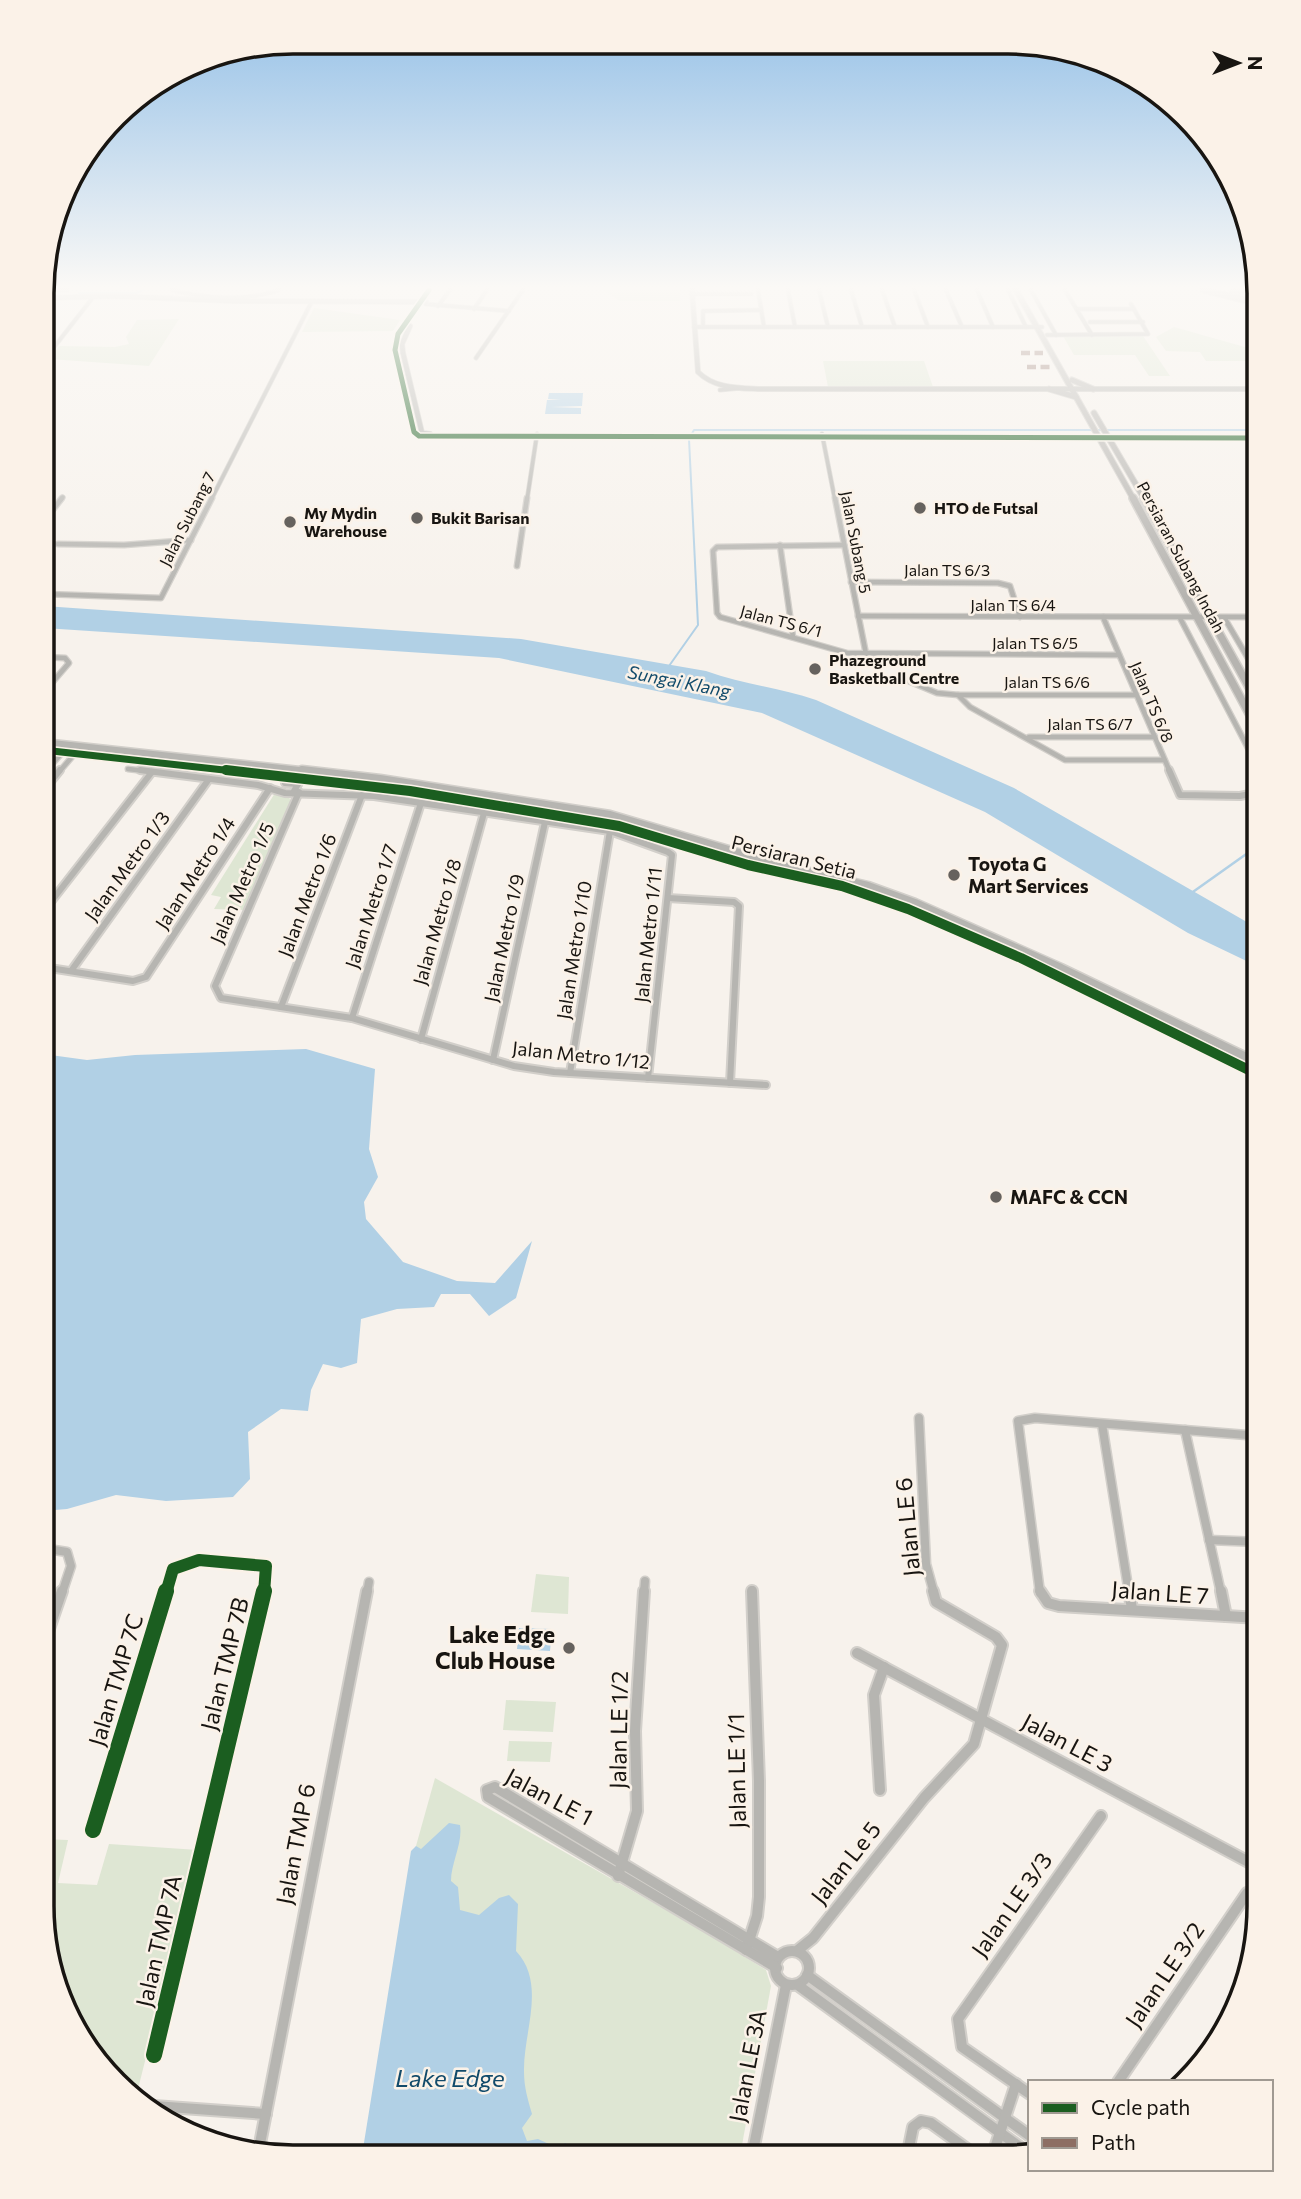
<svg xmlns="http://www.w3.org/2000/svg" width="1301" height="2199" font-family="Commissioner,sans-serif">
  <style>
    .green { fill: #dee6d3 }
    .water { fill: #b1d0e5 }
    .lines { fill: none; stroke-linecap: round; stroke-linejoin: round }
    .stream-far1 { stroke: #b1d0e5; stroke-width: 2 }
    .stream { stroke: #b1d0e5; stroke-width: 2.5 }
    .minor-far4-casing { stroke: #d2cfca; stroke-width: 5 }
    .minor-far3-casing { stroke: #d2cfca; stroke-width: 7 }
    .minor-far2-casing { stroke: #d2cfca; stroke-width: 10 }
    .minor-far1-casing { stroke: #d2cfca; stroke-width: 11 }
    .minor-casing { stroke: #d2cfca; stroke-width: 14 }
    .tertiary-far2-casing { stroke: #d2cfca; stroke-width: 6 }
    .tertiary-far1-casing { stroke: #d2cfca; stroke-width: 9 }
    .tertiary-casing { stroke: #d2cfca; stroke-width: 11 }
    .secondary-far1-casing { stroke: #d2cfca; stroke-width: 7 }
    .secondary-casing { stroke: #d2cfca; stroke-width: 10 }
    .primary-casing { stroke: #d2cfca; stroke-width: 7 }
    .minor-far4 { stroke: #b6b5b1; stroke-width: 3.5 }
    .minor-far3 { stroke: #b6b5b1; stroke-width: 4.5 }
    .minor-far2 { stroke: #b6b5b1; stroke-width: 6 }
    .minor-far1 { stroke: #b6b5b1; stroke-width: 8 }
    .minor { stroke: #b6b5b1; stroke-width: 10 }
    .tertiary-far2 { stroke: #b6b5b1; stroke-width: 4.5 }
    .tertiary-far1 { stroke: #b6b5b1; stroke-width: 6 }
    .tertiary { stroke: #b6b5b1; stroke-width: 8 }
    .secondary-far1 { stroke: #b6b4b0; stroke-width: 5 }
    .secondary { stroke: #b6b4b0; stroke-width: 7 }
    .primary { stroke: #bab6b3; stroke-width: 5 }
    .tram { stroke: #b6b4b0; stroke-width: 2 }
    .quiet { stroke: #8d6e63; stroke-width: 4.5; stroke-dasharray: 9 4.5; stroke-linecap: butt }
    .cycleway-far4-casing { stroke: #fbf2e8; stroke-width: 8 }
    .cycleway-far3-casing { stroke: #fbf2e8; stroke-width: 10 }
    .cycleway-far2-casing { stroke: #fbf2e8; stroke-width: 13 }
    .cycleway-far1-casing { stroke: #fbf2e8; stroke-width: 17 }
    .cycleway-casing { stroke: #fbf2e8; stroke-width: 20 }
    .cycleway-far4 { stroke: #1b5e20; stroke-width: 5 }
    .cycleway-far3 { stroke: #1b5e20; stroke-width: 7 }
    .cycleway-far2 { stroke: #1b5e20; stroke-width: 10 }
    .cycleway-far1 { stroke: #1b5e20; stroke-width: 12 }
    .cycleway { stroke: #1b5e20; stroke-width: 16 }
    .poi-dot { fill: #66625e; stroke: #fbf2e8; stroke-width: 2.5 }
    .labels { text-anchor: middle; stroke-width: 5; stroke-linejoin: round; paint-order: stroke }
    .far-poi-label { font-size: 16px; font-weight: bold; fill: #181511; stroke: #fbf2e8; text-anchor: start }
    .far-street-label { font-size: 16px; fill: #181511; stroke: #fbf2e8 }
    .far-water-label { font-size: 18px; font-style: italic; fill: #124b6b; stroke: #fbf2e8 }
    .street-label { font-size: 19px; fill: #181511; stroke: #fbf2e8 }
    .poi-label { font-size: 19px; font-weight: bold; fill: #181511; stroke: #fbf2e8; text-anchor: start }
    .near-street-label { font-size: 23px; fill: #181511; stroke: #fbf2e8 }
    .near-poi-label { font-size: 23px; font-weight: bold; fill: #181511; stroke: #fbf2e8; text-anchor: end }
    .near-water-label { font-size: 24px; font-style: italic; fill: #124b6b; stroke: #fbf2e8 }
    .rim { fill: none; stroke: #181511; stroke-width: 3.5 }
  </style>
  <rect width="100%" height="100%" fill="#f7f2ec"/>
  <!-- green -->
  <g class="green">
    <polygon points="603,290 680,290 680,301 620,301"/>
    <polygon points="314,308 400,320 393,331 302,332"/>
    <polygon points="179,319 149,366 49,359 59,346 115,347 129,344 126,337 137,320"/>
    <polygon points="1174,327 1259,351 1259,361 1206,361 1200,352 1166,351 1156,337"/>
    <polygon points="1063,336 1143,336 1170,376 1149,376 1135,355 1074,355"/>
    <polygon points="823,361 924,361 933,387 828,387"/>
    <polygon points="275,793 287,794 291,801 244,910 214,909 221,897 211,895"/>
    <polygon points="536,1574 569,1577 568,1614 531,1612"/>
    <polygon points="506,1700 556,1702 553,1732 503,1730"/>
    <polygon points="509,1741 552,1742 550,1762 507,1761"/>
    <polygon points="435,1778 708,1934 766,1970 771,1986 740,2156 369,2155 416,1846"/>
    <polygon points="42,1839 68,1840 58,1883 97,1885 109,1844 198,1850 137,2093 130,2093 61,2002 42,1906"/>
  </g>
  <!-- water -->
  <g class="water">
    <polygon points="549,393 583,393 582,406 551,407 581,408 581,414 545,414 547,400 561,400 548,399"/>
    <path d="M 44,606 L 521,639 L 706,671 C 742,684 780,688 816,700 L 1014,788 L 1259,929 L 1259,967 L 1188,933 L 985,812 L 762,713 L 499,658 L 44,628 Z"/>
    <polygon points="306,1049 375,1069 369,1149 378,1177 364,1202 366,1219 403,1262 457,1281 495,1283 532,1241 516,1298 489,1316 470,1294 441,1294 434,1307 397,1309 361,1319 357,1363 341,1368 323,1364 311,1390 308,1411 281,1409 248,1432 250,1479 233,1497 166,1501 116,1495 67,1509 43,1511 43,1054 87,1060 135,1055"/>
    <polygon points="519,1628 552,1629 550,1651 517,1649"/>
    <path d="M 449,1823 L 460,1825 C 463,1843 451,1863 451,1881 L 458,1887 L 460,1910 L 479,1915 L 499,1898 L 509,1895 L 518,1904 L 516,1951 C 547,1984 523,2032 524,2072 C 524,2087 528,2100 532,2114 L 522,2128 L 527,2141 L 538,2139 L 560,2149 L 565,2143 L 587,2156 L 362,2155 L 411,1851 L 416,1846 L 421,1849 Z"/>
  </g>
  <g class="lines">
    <!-- stream-far1 -->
    <g class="stream-far1">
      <polyline points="79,293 136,293 143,290"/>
      <polyline points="669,666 698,625 689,439 694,430 1259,430"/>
    </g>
    <!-- stream -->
    <polyline class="stream" points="1190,894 1259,845"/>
    <defs>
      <g id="minor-far4">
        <path d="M 172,290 C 207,299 244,302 279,290"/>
        <polyline points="758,290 764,327"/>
        <polyline points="788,290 795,327"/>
        <polyline points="819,290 828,327"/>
        <polyline points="851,290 862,327"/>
        <polyline points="882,290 895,327"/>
        <polyline points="914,290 928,327"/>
        <polyline points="946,290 962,327"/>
        <polyline points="977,290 993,327"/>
        <polyline points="1008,290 1026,327"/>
        <polyline points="1031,290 1056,335"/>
        <polyline points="1065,290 1092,335"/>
        <polyline points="44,291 67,290"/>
        <polyline points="692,294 751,294"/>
        <polyline points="426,304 509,311"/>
        <polyline points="438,306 450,290"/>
        <polyline points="474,309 487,290"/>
        <polyline points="1077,309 1134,309"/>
        <polyline points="1090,322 1143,322"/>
        <polyline points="694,327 1042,327"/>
        <polyline points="703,327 703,311 761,310"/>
        <polyline points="1047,335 1148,334 1131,304"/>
        <polyline points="476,358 523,290"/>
        <polyline points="44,360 94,296"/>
        <polyline points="720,390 742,388"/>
        <polyline points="822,434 835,500"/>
        <polyline points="61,500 63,497"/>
        <polyline points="211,500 312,301"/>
        <polyline points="527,500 537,434"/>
      </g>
      <g id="minor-far3">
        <polyline points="835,498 866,654"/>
        <polyline points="44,521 62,498"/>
        <polyline points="58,544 124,545 191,540"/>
        <polyline points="780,545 793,637"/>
        <polyline points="844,545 717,547 713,551 717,613 720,617 847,653 1119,655"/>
        <polyline points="517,566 527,498"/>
        <polyline points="851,582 998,583 1010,586 1020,617"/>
        <polyline points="44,594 161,598 212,498"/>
        <polyline points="858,616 1259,617"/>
        <polyline points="1103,617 1170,772"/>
        <polyline points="1180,618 1259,769"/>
        <polyline points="1225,619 1259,677"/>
        <polyline points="44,657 65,658 69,663 44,692"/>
        <polyline points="899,677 937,693 958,695 970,707 1065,760 1164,760"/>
        <polyline points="958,695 1136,695"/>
        <polyline points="1029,737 1154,737"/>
        <polyline points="128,769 154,772"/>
        <polyline points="45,772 69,745"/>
        <polyline points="59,772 77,751"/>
      </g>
      <g id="minor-far2">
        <polyline points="140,770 258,785 285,793 374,796 610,831 668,852 672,855 648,1078"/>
        <polyline points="1169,770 1180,795 1240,796 1259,792"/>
        <polyline points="43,775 47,770"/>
        <polyline points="285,783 298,784"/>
        <polyline points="43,791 60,770"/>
        <polyline points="299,792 215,986 221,998 352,1018 514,1066 554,1072 766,1085"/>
        <polyline points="293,793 305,771"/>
        <polyline points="668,898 734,902 739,906 730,1083"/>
        <polyline points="43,912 152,772"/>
        <polyline points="43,967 133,981 146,977 270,788"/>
        <polyline points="71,971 209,779"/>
        <polyline points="281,1007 362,795"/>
        <polyline points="352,1018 421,803"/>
        <polyline points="421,1039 484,813"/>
        <polyline points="493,1060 545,822"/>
        <polyline points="570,1073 610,831"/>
      </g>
      <g id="minor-far1">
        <polyline points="919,1418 926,1564 934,1593"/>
        <polyline points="1102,1424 1129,1593"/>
        <polyline points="1185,1430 1221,1593"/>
        <polyline points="1209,1540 1259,1542"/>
        <polyline points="42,1548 67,1552 71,1566 62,1593"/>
        <polyline points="752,1590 752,1593"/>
        <polyline points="166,1593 173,1569 199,1560 266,1566 264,1593"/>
        <polyline points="367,1593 369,1582"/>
        <polyline points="644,1593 645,1581"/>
        <polyline points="1040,1593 1018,1421 1035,1418 1259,1436"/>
      </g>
      <g id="minor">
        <polyline points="1040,1591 1048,1603 1059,1606 1259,1618"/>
        <polyline points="1129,1591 1132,1609"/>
        <polyline points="1221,1591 1226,1616"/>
        <polyline points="42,1649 62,1591"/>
        <polyline points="857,1653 1258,1867"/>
        <polyline points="880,1790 874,1695 884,1667"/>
        <polyline points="93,1830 166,1591"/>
        <polyline points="618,1876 637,1811 635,1731 644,1591"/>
        <polyline points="746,1950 757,1916 759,1897 759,1781 752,1591"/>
        <polyline points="798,1950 813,1938 924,1798 974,1744 1002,1645 996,1637 936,1602 933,1591"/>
        <circle cx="792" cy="1968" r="17"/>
        <polyline points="777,1968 488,1797 487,1790 495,1787 778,1957"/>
        <polyline points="807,1975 1030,2136"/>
        <polyline points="799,1986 1028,2153"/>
        <polyline points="154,2055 264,1591"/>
        <polyline points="1118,2082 1247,1893"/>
        <polyline points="1030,2094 962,2047 958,2019 1101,1816"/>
        <polyline points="140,2105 266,2114"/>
        <polyline points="258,2154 367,1591"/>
        <polyline points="752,2156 786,1985"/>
        <polyline points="907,2157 913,2127 921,2121 931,2123 978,2157"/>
        <polyline points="992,2157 1016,2084"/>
      </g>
      <g id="tertiary-far2">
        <polyline points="429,290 398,334 395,350 414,432 419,436 1259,438"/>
        <path d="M 692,290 L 698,372 C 714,388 737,388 758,389 L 1259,389"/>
        <polyline points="44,298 112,296 233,301 426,302"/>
        <polyline points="410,326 402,344 403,353 422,433 430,434"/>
      </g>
      <g id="tertiary-far1">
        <polyline points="43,742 318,772"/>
        <polyline points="43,750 242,772"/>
      </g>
      <g id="tertiary">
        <polyline points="226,770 410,791 619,826 748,865 842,886 908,909 1021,958 1259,1075"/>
        <polyline points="302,770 380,779 610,815 776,864 868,886 915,903 1061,968 1259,1063"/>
      </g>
      <g id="secondary-far1">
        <polyline points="1016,290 1134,500"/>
        <polyline points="1247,301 1259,293"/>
        <polyline points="1072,380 1093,389"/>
        <polyline points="1049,389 1076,397"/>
        <polyline points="1094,413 1145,500"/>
      </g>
      <g id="secondary">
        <polyline points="1133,498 1259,732"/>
        <polyline points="1144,498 1259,705"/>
      </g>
      <g id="primary">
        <polyline points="1203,290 1259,304"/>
        <polyline points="1232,292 1259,292"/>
      </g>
    </defs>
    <!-- minor-far4 casing -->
    <use href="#minor-far4" class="minor-far4-casing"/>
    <!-- minor-far3 casing -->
    <use href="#minor-far3" class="minor-far3-casing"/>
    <!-- minor-far2 casing -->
    <use href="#minor-far2" class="minor-far2-casing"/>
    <!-- minor-far1 casing -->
    <use href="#minor-far1" class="minor-far1-casing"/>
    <!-- minor casing -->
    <use href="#minor" class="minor-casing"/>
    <!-- tertiary-far2 casing -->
    <use href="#tertiary-far2" class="tertiary-far2-casing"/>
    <!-- tertiary-far1 casing -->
    <use href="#tertiary-far1" class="tertiary-far1-casing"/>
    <!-- tertiary casing -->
    <use href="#tertiary" class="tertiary-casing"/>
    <!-- secondary-far1 casing -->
    <use href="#secondary-far1" class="secondary-far1-casing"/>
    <!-- secondary casing -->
    <use href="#secondary" class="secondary-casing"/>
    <!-- primary casing -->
    <use href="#primary" class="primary-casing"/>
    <!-- minor-far4 -->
    <use href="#minor-far4" class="minor-far4"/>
    <!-- minor-far3 -->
    <use href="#minor-far3" class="minor-far3"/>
    <!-- minor-far2 -->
    <use href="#minor-far2" class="minor-far2"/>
    <!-- minor-far1 -->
    <use href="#minor-far1" class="minor-far1"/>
    <!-- minor -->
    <use href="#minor" class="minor"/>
    <!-- tertiary-far2 -->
    <use href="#tertiary-far2" class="tertiary-far2"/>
    <!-- tertiary-far1 -->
    <use href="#tertiary-far1" class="tertiary-far1"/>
    <!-- tertiary -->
    <use href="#tertiary" class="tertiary"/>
    <!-- secondary-far1 -->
    <use href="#secondary-far1" class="secondary-far1"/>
    <!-- secondary -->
    <use href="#secondary" class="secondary"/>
    <!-- primary -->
    <use href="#primary" class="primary"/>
    <!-- tram -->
    <polyline class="tram" points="1214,290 1259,301"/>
    <!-- quiet -->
    <g class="quiet">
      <polyline points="1021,353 1043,353"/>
      <polyline points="1027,367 1050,367"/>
    </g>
    <defs>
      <polyline id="cycleway-far4" points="429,290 398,334 395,350 414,432 419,436 1259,438"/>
      <polyline id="cycleway-far3" points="43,750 242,772"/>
      <polyline id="cycleway-far2" points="226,770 410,791 619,826 748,865 842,886 908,909 1021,958 1259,1075"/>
      <polyline id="cycleway-far1" points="166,1593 173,1569 199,1560 266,1566 264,1593"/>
      <g id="cycleway">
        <polyline points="93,1830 166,1591"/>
        <polyline points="154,2055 264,1591"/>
      </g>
    </defs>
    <!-- cycleway-far4 casing -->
    <use href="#cycleway-far4" class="cycleway-far4-casing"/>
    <!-- cycleway-far3 casing -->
    <use href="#cycleway-far3" class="cycleway-far3-casing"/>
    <!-- cycleway-far2 casing -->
    <use href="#cycleway-far2" class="cycleway-far2-casing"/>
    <!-- cycleway-far1 casing -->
    <use href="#cycleway-far1" class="cycleway-far1-casing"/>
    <!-- cycleway casing -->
    <use href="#cycleway" class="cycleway-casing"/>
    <!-- cycleway-far4 -->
    <use href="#cycleway-far4" class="cycleway-far4"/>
    <!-- cycleway-far3 -->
    <use href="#cycleway-far3" class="cycleway-far3"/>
    <!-- cycleway-far2 -->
    <use href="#cycleway-far2" class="cycleway-far2"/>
    <!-- cycleway-far1 -->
    <use href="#cycleway-far1" class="cycleway-far1"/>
    <!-- cycleway -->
    <use href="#cycleway" class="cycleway"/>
  </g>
  <!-- sky -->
  <linearGradient id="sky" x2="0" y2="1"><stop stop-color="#92bfe7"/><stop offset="0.48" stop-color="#fbf9f6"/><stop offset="1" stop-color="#fbf9f6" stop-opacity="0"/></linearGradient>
  <rect width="1301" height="598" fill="url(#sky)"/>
  <!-- markers -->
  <g class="poi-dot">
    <circle cx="920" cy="508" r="7"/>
    <circle cx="417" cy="518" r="7"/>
    <circle cx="290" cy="522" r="7"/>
    <circle cx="815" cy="669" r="7"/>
    <circle cx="954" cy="875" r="7"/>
    <circle cx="996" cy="1197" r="7"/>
    <circle cx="569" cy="1648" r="7"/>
  </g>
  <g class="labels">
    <!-- far-poi labels -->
    <g class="far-poi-label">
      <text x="934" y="514">HTO de Futsal</text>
      <text x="304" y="519">My Mydin<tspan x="304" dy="18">Warehouse</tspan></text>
      <text x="431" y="524">Bukit Barisan</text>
      <text x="829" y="666">Phazeground<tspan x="829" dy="18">Basketball Centre</tspan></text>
    </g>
    <!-- far-street labels -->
    <g class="far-street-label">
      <text transform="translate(187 519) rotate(-63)" y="6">Jalan Subang 7</text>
      <text transform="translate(856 542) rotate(79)" y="6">Jalan Subang 5</text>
      <text transform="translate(1181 557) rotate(62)" y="6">Persiaran Subang Indah</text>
      <text x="947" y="576">Jalan TS 6/3</text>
      <text x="1013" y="611">Jalan TS 6/4</text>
      <text transform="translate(781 621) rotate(15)" y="6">Jalan TS 6/1</text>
      <text x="1035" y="649">Jalan TS 6/5</text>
      <text x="1047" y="688">Jalan TS 6/6</text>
      <text transform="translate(1152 702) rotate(67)" y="6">Jalan TS 6/8</text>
      <text x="1090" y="730">Jalan TS 6/7</text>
    </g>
    <!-- far-water labels -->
    <g class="far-water-label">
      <text transform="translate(679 682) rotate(11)" y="6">Sungai Klang</text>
    </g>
    <!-- street labels -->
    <g class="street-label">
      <text transform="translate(794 857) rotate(14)" y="7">Persiaran Setia</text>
      <text transform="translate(127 866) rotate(-54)" y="7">Jalan Metro 1/3</text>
      <text transform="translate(195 873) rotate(-57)" y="7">Jalan Metro 1/4</text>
      <text transform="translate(242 883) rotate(-66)" y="7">Jalan Metro 1/5</text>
      <text transform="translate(307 895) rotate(-69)" y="7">Jalan Metro 1/6</text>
      <text transform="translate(371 906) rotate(-72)" y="7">Jalan Metro 1/7</text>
      <text transform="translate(437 922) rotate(-74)" y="7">Jalan Metro 1/8</text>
      <text transform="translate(648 935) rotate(-84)" y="7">Jalan Metro 1/11</text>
      <text transform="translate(504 938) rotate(-78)" y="7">Jalan Metro 1/9</text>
      <text transform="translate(574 950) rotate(-81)" y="7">Jalan Metro 1/10</text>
      <text transform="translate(581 1055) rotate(6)" y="7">Jalan Metro 1/12</text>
    </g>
    <!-- poi labels -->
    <g class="poi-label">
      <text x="968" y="871">Toyota G<tspan x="968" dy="22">Mart Services</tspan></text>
      <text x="1010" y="1204">MAFC &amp; CCN</text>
    </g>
    <!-- near-street labels -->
    <g class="near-street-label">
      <text transform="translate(908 1527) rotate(-95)" y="8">Jalan LE 6</text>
      <text transform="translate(1160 1593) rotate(4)" y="8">Jalan LE 7</text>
      <text transform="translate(225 1664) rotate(-76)" y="8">Jalan TMP 7B</text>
      <text transform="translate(116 1680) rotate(-73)" y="8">Jalan TMP 7C</text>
      <text transform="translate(619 1730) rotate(-89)" y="8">Jalan LE 1/2</text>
      <text transform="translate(1067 1743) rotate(28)" y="8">Jalan LE 3</text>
      <text transform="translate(737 1771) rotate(-91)" y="8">Jalan LE 1/1</text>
      <text transform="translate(549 1797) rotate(28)" y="8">Jalan LE 1</text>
      <text transform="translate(296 1844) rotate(-79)" y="8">Jalan TMP 6</text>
      <text transform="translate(846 1863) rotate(-52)" y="8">Jalan Le 5</text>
      <text transform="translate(1012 1905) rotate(-55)" y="8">Jalan LE 3/3</text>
      <text transform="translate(159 1941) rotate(-77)" y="8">Jalan TMP 7A</text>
      <text transform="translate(1165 1975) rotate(-56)" y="8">Jalan LE 3/2</text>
      <text transform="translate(748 2066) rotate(-79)" y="8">Jalan LE 3A</text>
    </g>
    <!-- near-poi labels -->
    <g class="near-poi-label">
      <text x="555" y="1643">Lake Edge<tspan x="555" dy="26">Club House</tspan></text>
    </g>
    <!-- near-water labels -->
    <g class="near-water-label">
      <text x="450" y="2087">Lake Edge</text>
    </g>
  </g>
  <!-- crop -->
  <path d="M0 0H1301V2199H0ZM293 54H1008A239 239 0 0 1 1247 293V1906A239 239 0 0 1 1008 2145H293A239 239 0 0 1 54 1906V293A239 239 0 0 1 293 54Z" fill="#fbf2e8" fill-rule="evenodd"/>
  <path class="rim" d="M293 54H1008A239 239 0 0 1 1247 293V1906A239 239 0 0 1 1008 2145H293A239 239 0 0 1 54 1906V293A239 239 0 0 1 293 54Z"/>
  <!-- legend -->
  <rect x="1028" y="2080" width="245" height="91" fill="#fbf2e8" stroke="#a09a92" stroke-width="2"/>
  <rect x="1042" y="2103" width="35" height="10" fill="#1b5e20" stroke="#a09a92" stroke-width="2"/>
  <text x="1091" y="2115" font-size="21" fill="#181511">Cycle path</text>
  <rect x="1042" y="2138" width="35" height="10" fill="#8d6e63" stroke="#a09a92" stroke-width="2"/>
  <text x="1091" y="2150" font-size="21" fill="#181511">Path</text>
  <!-- north arrow -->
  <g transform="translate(1238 63) rotate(90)" stroke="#fbf2e8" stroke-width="5" paint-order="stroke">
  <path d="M0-5L12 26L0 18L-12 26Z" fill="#181511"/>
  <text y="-10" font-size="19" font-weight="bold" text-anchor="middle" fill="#181511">N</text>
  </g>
</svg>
